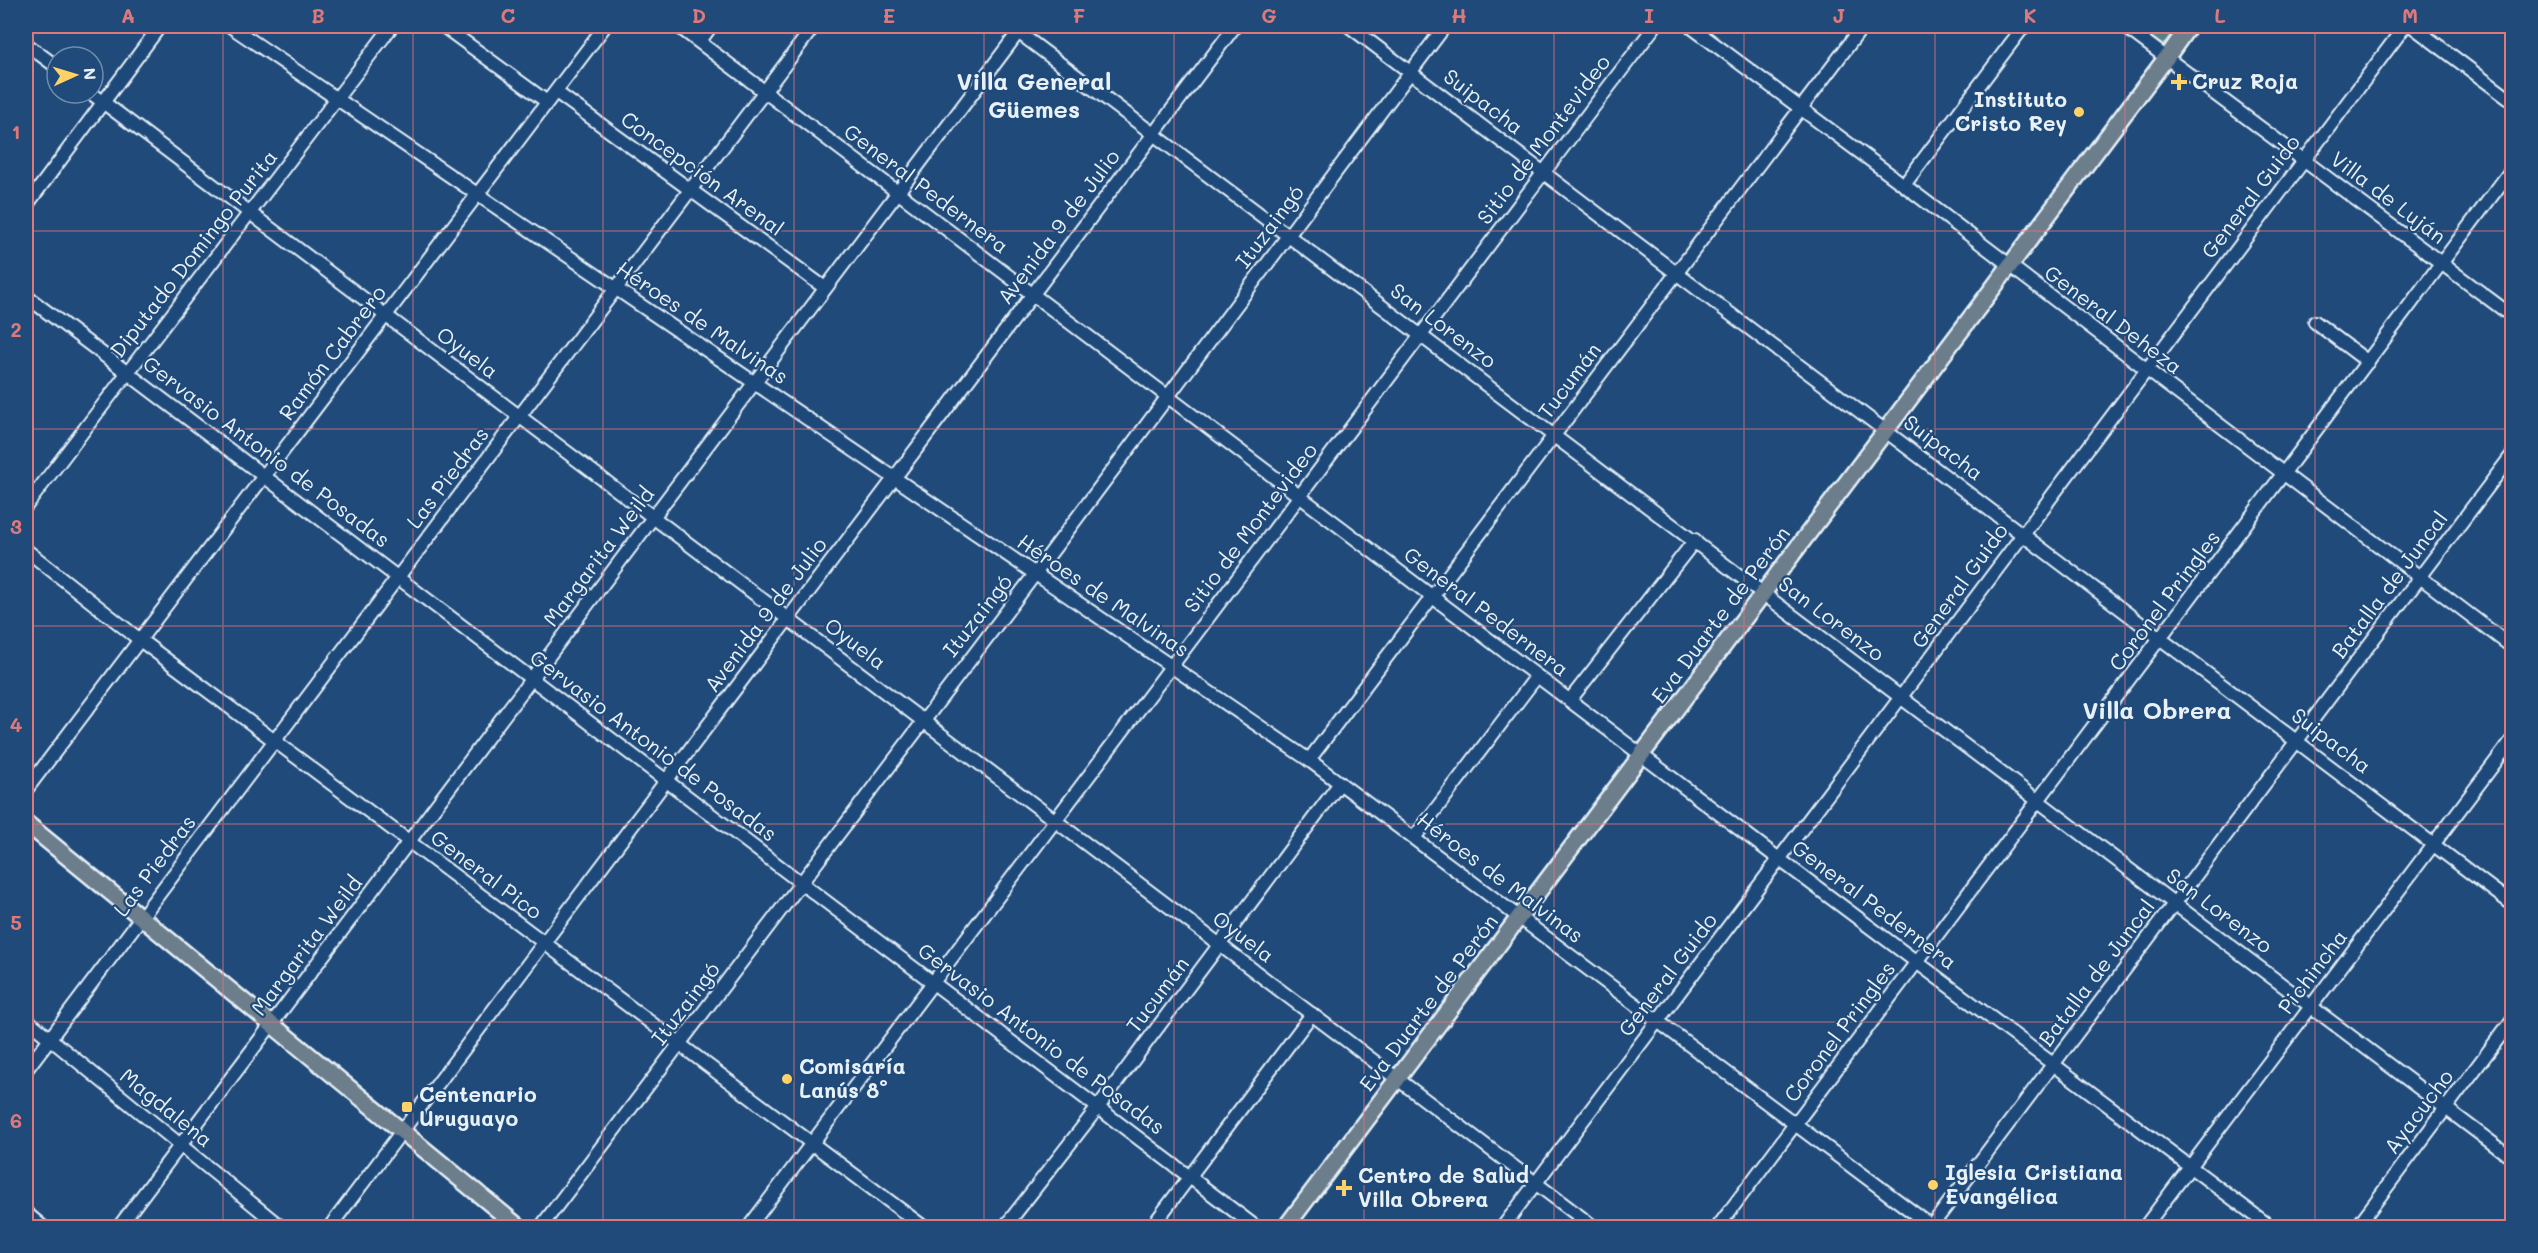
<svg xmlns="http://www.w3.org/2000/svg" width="2538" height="1253" font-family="Mali,sans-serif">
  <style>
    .green { fill: #547f87; stroke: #9eb8c0; stroke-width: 1.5 }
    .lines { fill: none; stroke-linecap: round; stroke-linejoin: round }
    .minor-casing { stroke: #e8f1f8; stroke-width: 16 }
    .major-casing { stroke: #e8f1f8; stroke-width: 20 }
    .minor { stroke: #1f4a7a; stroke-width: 12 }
    .major { stroke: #6c7d8b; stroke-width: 15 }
    .grid { fill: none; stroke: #dd787b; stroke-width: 1.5; stroke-opacity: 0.55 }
    .poi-dot { fill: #ffd166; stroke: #1f4a7a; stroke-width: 2 }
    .labels { text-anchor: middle; stroke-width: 4.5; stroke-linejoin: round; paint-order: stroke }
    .poi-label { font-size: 21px; font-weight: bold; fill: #e8f1f8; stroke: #1f4a7a; text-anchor: start }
    .street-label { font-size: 21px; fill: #e8f1f8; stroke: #1f4a7a }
    .quarter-label { font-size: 24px; font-weight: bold; fill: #e8f1f8; stroke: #1f4a7a }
    .neatline { fill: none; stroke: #dd787b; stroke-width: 2 }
    .grid-label { font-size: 20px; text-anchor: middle; font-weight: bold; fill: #dd787b }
  </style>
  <rect width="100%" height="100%" fill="#1f4a7a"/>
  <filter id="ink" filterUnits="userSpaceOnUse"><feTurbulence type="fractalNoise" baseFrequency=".0167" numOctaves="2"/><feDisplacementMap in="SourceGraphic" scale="12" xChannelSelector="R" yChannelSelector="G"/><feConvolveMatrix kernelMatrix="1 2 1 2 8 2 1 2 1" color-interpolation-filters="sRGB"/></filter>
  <g filter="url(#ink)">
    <!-- green -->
    <polygon class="green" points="2136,26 2177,26 2163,45"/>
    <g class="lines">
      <defs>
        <g id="minor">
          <polyline points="230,26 1309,760 1934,1228"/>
          <polyline points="443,26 547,102"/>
          <polyline points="678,26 1779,859 2272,1228"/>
          <polyline points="1010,26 2512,1158"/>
          <polyline points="1349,26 2512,904"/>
          <polyline points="1690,26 1904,185 2512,647"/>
          <polyline points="2124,26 2512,316"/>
          <polyline points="2412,26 2512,101"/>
          <polyline points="700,41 711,26"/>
          <polyline points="26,44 57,67"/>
          <polyline points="556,92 825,288"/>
          <polyline points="91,93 1595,1228"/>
          <polyline points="1904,185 2024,26"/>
          <polyline points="26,206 160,26"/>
          <polyline points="26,296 1257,1228"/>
          <polyline points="2315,322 2368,362"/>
          <polyline points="26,506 392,26"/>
          <polyline points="26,550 140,640 925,1228"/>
          <polyline points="1570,700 1695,540"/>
          <polyline points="1309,760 1863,26"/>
          <polyline points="26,790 605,26"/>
          <polyline points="1414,838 1537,676"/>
          <polyline points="26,1019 282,1228"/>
          <polyline points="26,1070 814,26"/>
          <polyline points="26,1213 44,1228"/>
          <polyline points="118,1228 1023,26"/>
          <polyline points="329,1228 1235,26"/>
          <polyline points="540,1228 1035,574 1445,26"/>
          <path d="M 748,1228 C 1050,826 1351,425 1655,26"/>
          <polyline points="1004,1228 1099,1106 1340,783"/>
          <polyline points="1151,1228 1312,1014"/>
          <polyline points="1502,1228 2405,26"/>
          <polyline points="1717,1228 2512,169"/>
          <polyline points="1930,1228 2512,455"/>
          <polyline points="2144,1228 2512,740"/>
          <polyline points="2356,1228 2512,1020"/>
        </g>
        <g id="major">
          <polyline points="26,823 520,1228"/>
          <polyline points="1285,1228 2167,57 2189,26"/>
        </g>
      </defs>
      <!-- minor casing -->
      <use href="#minor" class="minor-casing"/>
      <!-- major casing -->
      <use href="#major" class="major-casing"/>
      <!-- minor -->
      <use href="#minor" class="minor"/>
      <!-- major -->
      <use href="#major" class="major"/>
    </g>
  </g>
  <!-- grid -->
  <path class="grid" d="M 223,26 L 223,1228M 413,26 L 413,1228M 603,26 L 603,1228M 794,26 L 794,1228M 984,26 L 984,1228M 1174,26 L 1174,1228M 1364,26 L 1364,1228M 1554,26 L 1554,1228M 1744,26 L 1744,1228M 1935,26 L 1935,1228M 2125,26 L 2125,1228M 2315,26 L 2315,1228M 26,231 L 2512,231M 26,429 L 2512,429M 26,626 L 2512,626M 26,824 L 2512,824M 26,1022 L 2512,1022"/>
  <!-- markers -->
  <g class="poi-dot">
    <path d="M2176 73h6v6h6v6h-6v6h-6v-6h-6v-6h6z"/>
    <circle cx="2079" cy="112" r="6"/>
    <circle cx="787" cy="1079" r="6"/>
    <rect x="401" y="1101" width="12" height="12" rx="3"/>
    <circle cx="1933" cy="1185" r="6"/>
    <path d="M1341 1179h6v6h6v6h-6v6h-6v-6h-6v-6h6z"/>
  </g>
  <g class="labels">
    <!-- poi labels -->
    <g class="poi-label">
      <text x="2192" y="89">Cruz Roja</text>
      <text x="2067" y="107" text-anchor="end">Instituto<tspan x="2067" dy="24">Cristo Rey</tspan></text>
      <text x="799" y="1074">Comisaría<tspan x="799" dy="24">Lanús 8°</tspan></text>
      <text x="419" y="1102">Centenario<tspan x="419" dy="24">Uruguayo</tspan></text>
      <text x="1945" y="1180">Iglesia Cristiana<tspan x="1945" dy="24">Evangélica</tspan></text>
      <text x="1358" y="1183">Centro de Salud<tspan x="1358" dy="24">Villa Obrera</tspan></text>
    </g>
    <!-- street labels -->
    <g class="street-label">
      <text transform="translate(1483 102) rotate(37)" y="7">Suipacha</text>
      <text transform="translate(1544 140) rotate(-53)" y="7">Sitio de Montevideo</text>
      <text transform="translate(702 174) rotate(36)" y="7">Concepción Arenal</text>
      <text transform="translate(926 189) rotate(37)" y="7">General Pedernera</text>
      <text transform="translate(2251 197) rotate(-53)" y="7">General Guido</text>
      <text transform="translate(2388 198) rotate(37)" y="7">Villa de Luján</text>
      <text transform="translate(1059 227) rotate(-53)" y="7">Avenida 9 de Julio</text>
      <text transform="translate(1270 227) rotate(-53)" y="7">Ituzaingó</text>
      <text transform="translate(194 254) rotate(-52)" y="7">Diputado Domingo Purita</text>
      <text transform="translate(2113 320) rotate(37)" y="7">General Deheza</text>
      <text transform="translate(702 323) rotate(34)" y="7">Héroes de Malvinas</text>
      <text transform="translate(1443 326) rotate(37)" y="7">San Lorenzo</text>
      <text transform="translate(333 353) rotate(-53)" y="7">Ramón Cabrero</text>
      <text transform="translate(467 353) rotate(37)" y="7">Oyuela</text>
      <text transform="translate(1570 381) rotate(-53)" y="7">Tucumán</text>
      <text transform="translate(1943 448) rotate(37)" y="7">Suipacha</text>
      <text transform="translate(266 452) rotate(37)" y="7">Gervasio Antonio de Posadas</text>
      <text transform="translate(448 478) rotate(-53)" y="7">Las Piedras</text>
      <text transform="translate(1251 528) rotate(-53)" y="7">Sitio de Montevideo</text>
      <text transform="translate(599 557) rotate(-53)" y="7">Margarita Weild</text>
      <text transform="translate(2390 585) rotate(-53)" y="7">Batalla de Juncal</text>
      <text transform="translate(1960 586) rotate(-54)" y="7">General Guido</text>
      <text transform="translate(1103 596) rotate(34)" y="7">Héroes de Malvinas</text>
      <text transform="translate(2165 601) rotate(-53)" y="7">Coronel Pringles</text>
      <text transform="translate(1486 612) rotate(37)" y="7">General Pedernera</text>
      <text transform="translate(766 615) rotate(-53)" y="7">Avenida 9 de Julio</text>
      <text transform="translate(1721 615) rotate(-53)" y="7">Eva Duarte de Perón</text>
      <text transform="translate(978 616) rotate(-52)" y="7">Ituzaingó</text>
      <text transform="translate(1831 619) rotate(37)" y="7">San Lorenzo</text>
      <text transform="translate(855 644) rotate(37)" y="7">Oyuela</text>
      <text transform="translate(2331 741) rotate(37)" y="7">Suipacha</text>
      <text transform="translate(653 746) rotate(37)" y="7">Gervasio Antonio de Posadas</text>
      <text transform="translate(155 866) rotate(-53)" y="7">Las Piedras</text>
      <text transform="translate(486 875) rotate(37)" y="7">General Pico</text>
      <text transform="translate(1500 878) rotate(37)" y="7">Héroes de Malvinas</text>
      <text transform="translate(1874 905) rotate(37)" y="7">General Pedernera</text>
      <text transform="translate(2219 911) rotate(37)" y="7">San Lorenzo</text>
      <text transform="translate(1243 937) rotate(37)" y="7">Oyuela</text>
      <text transform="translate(307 946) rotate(-53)" y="7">Margarita Weild</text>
      <text transform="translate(2313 972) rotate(-53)" y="7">Pichincha</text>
      <text transform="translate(2097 973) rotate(-53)" y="7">Batalla de Juncal</text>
      <text transform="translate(1668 975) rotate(-53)" y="7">General Guido</text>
      <text transform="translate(1158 995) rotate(-53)" y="7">Tucumán</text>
      <text transform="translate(1429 1003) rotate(-53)" y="7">Eva Duarte de Perón</text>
      <text transform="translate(686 1004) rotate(-53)" y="7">Ituzaingó</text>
      <text transform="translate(1840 1032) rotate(-53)" y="7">Coronel Pringles</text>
      <text transform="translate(1041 1039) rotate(37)" y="7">Gervasio Antonio de Posadas</text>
      <text transform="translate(166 1108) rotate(39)" y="7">Magdalena</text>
      <text transform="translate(2419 1112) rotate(-53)" y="7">Ayacucho</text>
    </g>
    <!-- quarter labels -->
    <g class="quarter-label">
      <text x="1034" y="90">Villa General<tspan x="1034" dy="28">Güemes</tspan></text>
      <text x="2157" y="719">Villa Obrera</text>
    </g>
  </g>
  <!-- margin -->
  <rect width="2538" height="1253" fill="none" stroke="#1f4a7a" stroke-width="66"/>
  <!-- north arrow -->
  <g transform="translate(75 75) rotate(86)"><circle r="28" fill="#1f4a7a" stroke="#6f8dac" stroke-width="1.5"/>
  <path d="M0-4.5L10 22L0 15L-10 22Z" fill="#ffd166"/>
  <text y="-9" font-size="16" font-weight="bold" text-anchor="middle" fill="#e8f1f8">N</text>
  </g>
  <rect x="33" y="33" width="2472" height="1187" class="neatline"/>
  <g class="grid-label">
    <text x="128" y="23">A</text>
    <text x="318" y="23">B</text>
    <text x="508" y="23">C</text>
    <text x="699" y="23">D</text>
    <text x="889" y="23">E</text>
    <text x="1079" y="23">F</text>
    <text x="1269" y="23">G</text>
    <text x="1459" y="23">H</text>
    <text x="1649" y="23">I</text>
    <text x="1839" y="23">J</text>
    <text x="2030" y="23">K</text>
    <text x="2220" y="23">L</text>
    <text x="2410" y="23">M</text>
    <text x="16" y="139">1</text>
    <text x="16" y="337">2</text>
    <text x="16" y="534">3</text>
    <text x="16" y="732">4</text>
    <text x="16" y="930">5</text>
    <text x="16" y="1128">6</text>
  </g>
</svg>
